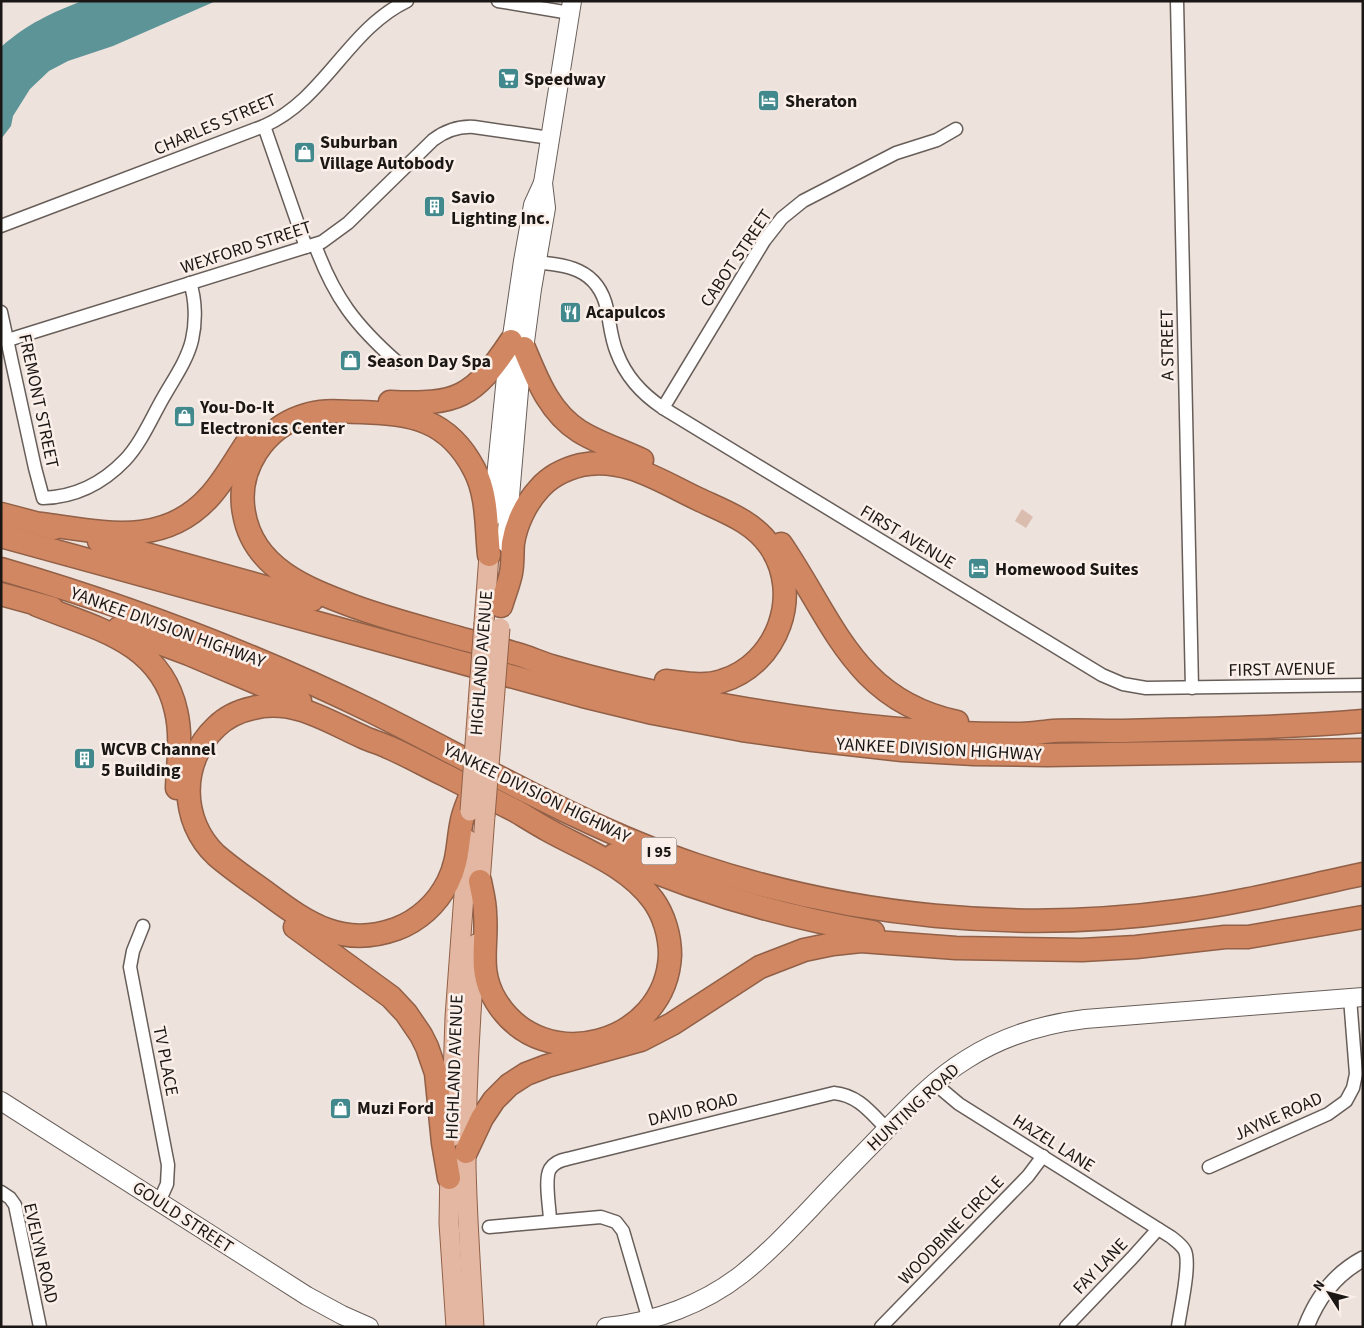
<svg xmlns="http://www.w3.org/2000/svg" width="1364" height="1328" font-family="'Source Sans 3',sans-serif">
  <style>
    .green { fill: #dbbdaf }
    .water { fill: #5c9497 }
    .lines { fill: none; stroke-linecap: round; stroke-linejoin: round }
    .minor-casing { stroke: #685e59; stroke-width: 15 }
    .tertiary-casing { stroke: #685e59; stroke-width: 18 }
    .secondary-casing { stroke: #685e59; stroke-width: 20 }
    .primary-casing { stroke: #916047; stroke-width: 21 }
    .motorway-casing { stroke: #916047; stroke-width: 25 }
    .minor { stroke: #fff; stroke-width: 12 }
    .tertiary { stroke: #fff; stroke-width: 15 }
    .secondary { stroke: #fff; stroke-width: 18 }
    .primary { stroke: #e3b7a1; stroke-width: 19 }
    .motorway { stroke: #d18762; stroke-width: 22 }
    .primary-bridge-casing { stroke: #916047; stroke-width: 21; stroke-linecap: butt }
    .primary-bridge { stroke: #e3b7a1; stroke-width: 19 }
    .labels { text-anchor: middle; stroke-width: 5; stroke-linejoin: round; paint-order: stroke }
    .shield { fill: #fbefe9; stroke: #5e5855; stroke-width: 1 }
    .shield-label { font-size: 16px; font-weight: bold; fill: #1b1715 }
    .poi-label { font-size: 18px; font-weight: bold; fill: #1b1715; stroke: #fbefe9; text-anchor: start }
    .street-label { font-size: 18px; fill: #1b1715; stroke: #fbefe9 }
  </style>
  <rect width="100%" height="100%" fill="#eee2dc"/>
  <!-- green -->
  <polygon class="green" points="1022,509 1033,517 1026,528 1015,521"/>
  <!-- water -->
  <path class="water" d="M 82,1 L 216,1 L 113,46 L 68,61 L 49,71 L 30,89 L 13,116 L 11,126 L 1,139 L 1,47 C 27,24 51,13 82,1 Z"/>
  <g class="lines">
    <defs>
      <g id="minor">
        <polyline points="498,1 570,13"/>
        <polyline points="1177,1 1192,688"/>
        <polyline points="264,126 306,247"/>
        <path d="M 1,226 L 264,126 C 325,99 348,29 407,1"/>
        <path d="M 315,245 C 334,297 355,325 397,362"/>
        <path d="M 530,262 C 566,264 598,268 607,309 C 610,324 611,339 617,353 C 626,377 642,394 663,408 L 1102,675 L 1123,684 L 1146,688 L 1363,685"/>
        <path d="M 1,312 L 35,468 L 43,498 C 75,497 102,484 125,460 C 141,443 151,419 163,398 C 173,380 187,361 192,340 C 196,323 196,300 190,283"/>
        <path d="M 8,340 L 322,242 L 348,223 L 433,140 C 445,131 459,126 474,127 L 550,138"/>
        <polyline points="663,408 764,241 782,218 803,201 896,153 937,140 956,129"/>
        <polyline points="143,926 133,951 130,967 168,1165 167,1184 159,1202"/>
        <path d="M 934,1083 L 959,1104 L 1171,1237 C 1176,1241 1182,1245 1185,1251 C 1191,1265 1180,1311 1178,1327"/>
        <polyline points="1209,1167 1328,1114 1346,1101 1353,1088 1356,1074 1350,998"/>
        <polyline points="1,1192 10,1198 15,1205 40,1327"/>
        <path d="M 550,1221 C 550,1209 544,1179 550,1169 C 554,1163 561,1160 567,1159 L 834,1093 C 858,1095 871,1113 887,1129"/>
        <polyline points="489,1227 601,1217 616,1222 623,1231 651,1327"/>
        <polyline points="881,1327 1028,1176 1043,1156"/>
        <polyline points="1066,1327 1132,1258 1158,1229"/>
      </g>
      <path id="tertiary" d="M 1306,1327 C 1317,1298 1335,1274 1363,1259"/>
      <g id="secondary">
        <polyline points="492,517 506,377 523,261 533,205 543,183"/>
        <polyline points="506,543 520,379 532,289 546,208 543,183 572,1"/>
        <polyline points="1,1101 307,1296 342,1315 369,1327"/>
        <path d="M 606,1327 C 655,1322 704,1304 742,1274 C 767,1254 789,1231 811,1208 C 835,1182 860,1157 885,1131 C 910,1105 936,1078 967,1059 C 1003,1036 1043,1024 1085,1019 L 1363,997"/>
      </g>
      <g id="primary">
        <polyline points="484,623 489,555"/>
        <polyline points="479,896 485,816"/>
        <polyline points="451,1137 455,1017 468,840"/>
        <polyline points="450,1165 449,1223 456,1327"/>
        <path d="M 474,1327 C 471,1272 467,1218 466,1164 C 466,1090 470,1017 476,944"/>
      </g>
      <g id="motorway">
        <path d="M 524,348 C 537,379 549,412 579,431 C 598,443 621,450 642,460"/>
        <path d="M 390,402 C 458,405 473,398 511,341"/>
        <polyline points="1,514 54,528"/>
        <path d="M 41,524 C 102,532 164,549 211,495 C 226,478 237,457 250,438"/>
        <polyline points="1,536 583,696 653,713 742,730 813,740 902,750 974,754 1047,755 1363,750"/>
        <polyline points="99,541 312,600"/>
        <path d="M 781,544 C 834,622 854,700 957,722"/>
        <path d="M 489,555 C 486,527 488,495 474,469 C 448,419 412,414 361,412 C 343,412 323,409 306,415 C 264,427 236,470 244,513 C 253,568 307,589 353,606 C 388,619 424,628 459,638 C 477,643 495,647 513,653 C 526,656 538,662 551,666 C 609,683 669,696 729,706 C 825,723 924,735 1021,734 C 1032,734 1042,732 1053,731 C 1074,730 1095,731 1117,731 C 1199,729 1281,728 1363,721"/>
        <path d="M 1,569 C 128,606 252,653 371,711 C 478,764 582,827 696,865 C 851,917 1017,933 1179,911 C 1241,903 1302,887 1363,874"/>
        <polyline points="1,594 52,608"/>
        <path d="M 37,605 C 94,628 161,641 176,711 C 182,736 178,763 177,788"/>
        <path d="M 501,606 C 504,595 509,584 511,573 C 513,563 512,553 513,543 C 516,524 526,503 539,489 C 550,476 565,469 581,465 C 624,456 660,481 698,499 C 723,511 753,521 770,546 C 803,594 778,664 722,681 C 704,687 685,683 666,681"/>
        <polyline points="119,628 189,654 300,701"/>
        <path d="M 472,791 C 469,800 464,810 462,820 C 457,843 459,860 448,882 C 437,904 418,921 396,929 C 343,948 308,924 268,894 C 250,881 232,869 216,855 C 180,821 179,762 216,727 C 226,717 239,711 253,708 C 294,698 327,721 363,737 C 371,741 380,743 388,747 C 407,755 426,766 445,775 C 468,787 492,799 516,811 C 526,817 537,824 548,830 C 584,850 627,865 653,900 C 664,915 670,936 670,955 C 666,1045 543,1078 496,1001 C 477,970 488,945 485,913 C 485,902 482,892 480,881"/>
        <path d="M 614,855 C 697,892 784,917 873,932"/>
        <polyline points="295,927 391,997 406,1013 421,1035 427,1047 436,1073 443,1143 449,1178"/>
        <polyline points="466,1152 482,1118 494,1100 509,1085 526,1074 547,1066 641,1040 672,1024 760,967 804,950 833,944 861,941 956,948 1082,950 1136,947 1225,937 1248,937 1363,917"/>
      </g>
    </defs>
    <!-- minor casing -->
    <use href="#minor" class="minor-casing"/>
    <!-- tertiary casing -->
    <use href="#tertiary" class="tertiary-casing"/>
    <!-- secondary casing -->
    <use href="#secondary" class="secondary-casing"/>
    <!-- primary casing -->
    <use href="#primary" class="primary-casing"/>
    <!-- motorway casing -->
    <use href="#motorway" class="motorway-casing"/>
    <!-- minor -->
    <use href="#minor" class="minor"/>
    <!-- tertiary -->
    <use href="#tertiary" class="tertiary"/>
    <!-- secondary -->
    <use href="#secondary" class="secondary"/>
    <!-- primary -->
    <use href="#primary" class="primary"/>
    <!-- motorway -->
    <use href="#motorway" class="motorway"/>
    <defs>
      <g id="primary-bridge">
        <polyline points="470,811 484,623"/>
        <polyline points="485,816 500,628"/>
      </g>
    </defs>
    <!-- primary-bridge casing -->
    <use href="#primary-bridge" class="primary-bridge-casing"/>
    <!-- primary-bridge -->
    <use href="#primary-bridge" class="primary-bridge"/>
  </g>
  <!-- icons -->
  <defs>
    <symbol id="supermarket-square" viewBox="-11 -11 22 22"><rect x="-9" y="-9" width="18" height="18" rx="4" fill="#41898d" stroke="#fbefe9"/><path d="M-6-5.5h2.5l.6 2H6L4.5 2H-2.5L-4.4-4H-6ZM-1.5 3.2a1.3 1.3 0 1 0 .1 0ZM3 3.2a1.3 1.3 0 1 0 .1 0Z" fill="#fff"/></symbol>
    <symbol id="hotel-square" viewBox="-11 -11 22 22"><rect x="-9" y="-9" width="18" height="18" rx="4" fill="#41898d" stroke="#fbefe9"/><path d="M-6-4.5h1.5V1H6V5H4.5V3h-9V5H-6ZM-4 0a1.8 1.8 0 1 1 3.6 0ZM.5 0V-2.5h3Q6-2.5 6 0Z" fill="#fff"/></symbol>
    <symbol id="shop-square" viewBox="-11 -11 22 22"><rect x="-9" y="-9" width="18" height="18" rx="4" fill="#41898d" stroke="#fbefe9"/><path d="M-5-2.5h2.3a2.7 3.5 0 0 1 5.4 0H5L5.5 6h-11ZM-1.5-2.5h3a1.5 2.3 0 0 0-3 0Z" fill="#fff"/></symbol>
    <symbol id="building-square" viewBox="-11 -11 22 22"><rect x="-9" y="-9" width="18" height="18" rx="4" fill="#41898d" stroke="#fbefe9"/><path d="M-4-6H4V6H1V3H-1V6H-4ZM-2.5-4.3h1.7v1.8h-1.7ZM.8-4.3h1.7v1.8H.8ZM-2.5-1h1.7V.8h-1.7ZM.8-1h1.7V.8H.8Z" fill="#fff"/></symbol>
    <symbol id="restaurant-square" viewBox="-11 -11 22 22"><rect x="-9" y="-9" width="18" height="18" rx="4" fill="#41898d" stroke="#fbefe9"/><path d="M-5-6h1v4h1v-4h1v4h1v-4h1v5L-1.5 .5V6h-2V.5L-5-1ZM5-6V6H3V1.5H1.5Q1.5-4 5-6Z" fill="#fff"/></symbol>
  </defs>
  <g fill-rule="evenodd">
    <use href="#supermarket-square" x="496" y="66" width="25" height="25"/>
    <use href="#hotel-square" x="756" y="88" width="25" height="25"/>
    <use href="#shop-square" x="292" y="140" width="25" height="25"/>
    <use href="#building-square" x="422" y="194" width="25" height="25"/>
    <use href="#restaurant-square" x="558" y="300" width="25" height="25"/>
    <use href="#shop-square" x="338" y="348" width="25" height="25"/>
    <use href="#shop-square" x="172" y="404" width="25" height="25"/>
    <use href="#hotel-square" x="966" y="556" width="25" height="25"/>
    <use href="#building-square" x="72" y="746" width="25" height="25"/>
    <use href="#shop-square" x="328" y="1096" width="25" height="25"/>
  </g>
  <g class="labels">
    <!-- shield labels -->
    <rect class="shield" x="641.5" y="837.5" width="35" height="27" rx="4"/>
    <g class="shield-label">
      <text x="659" y="857">I 95</text>
    </g>
    <!-- poi labels -->
    <g class="poi-label">
      <text x="524" y="85">Speedway</text>
      <text x="785" y="107">Sheraton</text>
      <text x="320" y="148">Suburban<tspan x="320" dy="21">Village Autobody</tspan></text>
      <text x="451" y="203">Savio<tspan x="451" dy="21">Lighting Inc.</tspan></text>
      <text x="586" y="318">Acapulcos</text>
      <text x="367" y="367">Season Day Spa</text>
      <text x="200" y="413">You-Do-It<tspan x="200" dy="21">Electronics Center</tspan></text>
      <text x="995" y="575">Homewood Suites</text>
      <text x="101" y="755">WCVB Channel<tspan x="101" dy="21">5 Building</tspan></text>
      <text x="357" y="1114">Muzi Ford</text>
    </g>
    <!-- street labels -->
    <g class="street-label">
      <text transform="translate(215 124) rotate(-23)" y="6">CHARLES STREET</text>
      <text transform="translate(246 247) rotate(-18)" y="6">WEXFORD STREET</text>
      <text transform="translate(736 258) rotate(-56)" y="6">CABOT STREET</text>
      <text transform="translate(1167 345) rotate(-91)" y="6">A STREET</text>
      <text transform="translate(39 401) rotate(78)" y="6">FREMONT STREET</text>
      <text transform="translate(908 537) rotate(31)" y="6">FIRST AVENUE</text>
      <text transform="translate(168 627) rotate(20)" y="6">YANKEE DIVISION HIGHWAY</text>
      <text transform="translate(481 663) rotate(-86)" y="6">HIGHLAND AVENUE</text>
      <text transform="translate(1282 669) rotate(-1)" y="6">FIRST AVENUE</text>
      <text transform="translate(939 749) rotate(3)" y="6">YANKEE DIVISION HIGHWAY</text>
      <text transform="translate(537 793) rotate(26)" y="6">YANKEE DIVISION HIGHWAY</text>
      <text transform="translate(166 1061) rotate(79)" y="6">TV PLACE</text>
      <text transform="translate(454 1067) rotate(-88)" y="6">HIGHLAND AVENUE</text>
      <text transform="translate(913 1107) rotate(-43)" y="6">HUNTING ROAD</text>
      <text transform="translate(693 1109) rotate(-14)" y="6">DAVID ROAD</text>
      <text transform="translate(1278 1116) rotate(-24)" y="6">JAYNE ROAD</text>
      <text transform="translate(1054 1143) rotate(32)" y="6">HAZEL LANE</text>
      <text transform="translate(183 1217) rotate(33)" y="6">GOULD STREET</text>
      <text transform="translate(951 1230) rotate(-46)" y="6">WOODBINE CIRCLE</text>
      <text transform="translate(41 1253) rotate(77)" y="6">EVELYN ROAD</text>
      <text transform="translate(1100 1266) rotate(-46)" y="6">FAY LANE</text>
    </g>
  </g>
  <!-- border -->
  <rect width="1364" height="1328" fill="none" stroke="#1b1715" stroke-width="5"/>
  <!-- north arrow -->
  <g transform="translate(1329 1293) rotate(306)" stroke="#fbefe9" stroke-width="4" paint-order="stroke">
  <path d="M0-4L9 19L0 12L-9 19Z" fill="#1b1715"/>
  <text y="-8" font-size="14" font-weight="bold" text-anchor="middle" fill="#1b1715">N</text>
  </g>
</svg>
